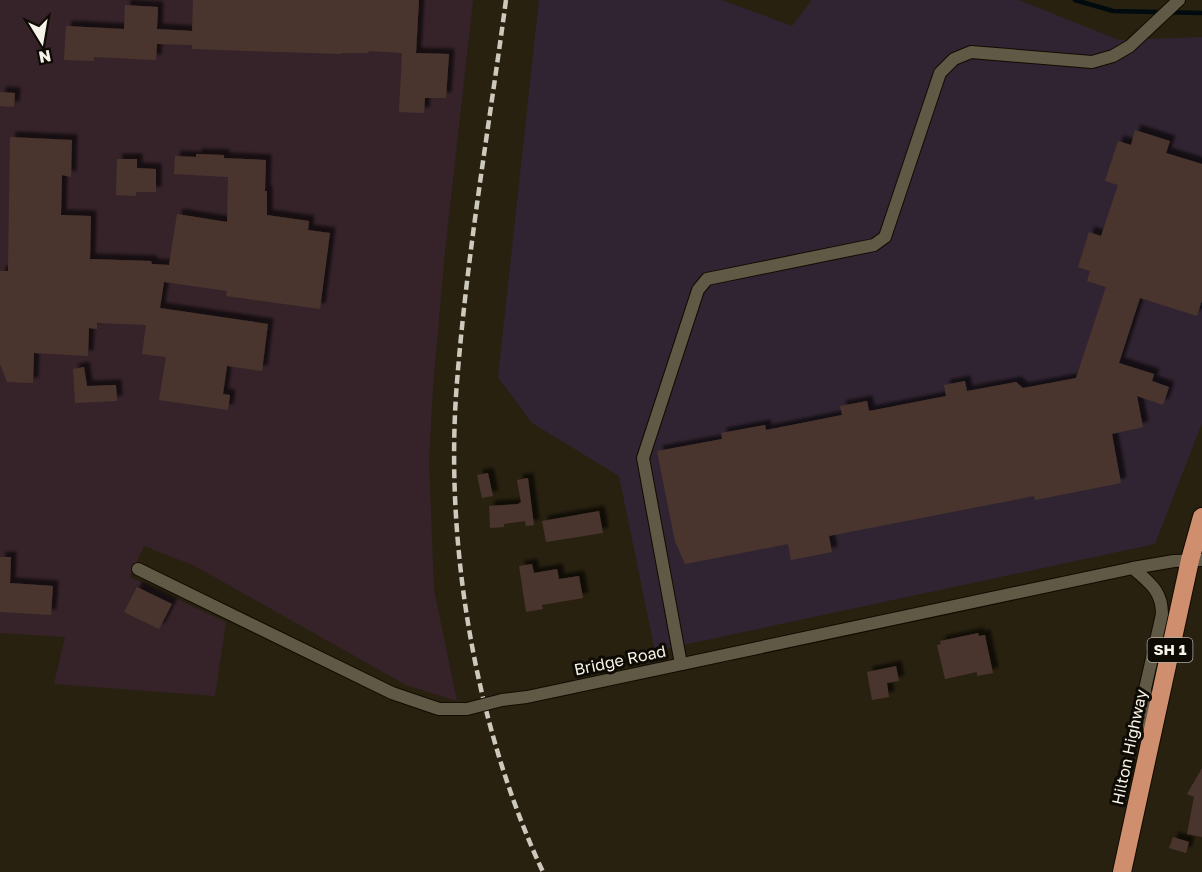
<svg xmlns="http://www.w3.org/2000/svg" width="1202" height="872" font-family="'Golos Text',sans-serif">
  <style>
    .commercial { fill: #312432 }
    .industrial { fill: #36232a }
    .lines { fill: none; stroke-linecap: round; stroke-linejoin: round }
    .stream { stroke: #000a0f; stroke-width: 4.5 }
    .building { fill: #49362d; filter: url(#shadow) }
    .street-casing { stroke: #110b00; stroke-width: 14 }
    .highway-casing { stroke: #110b00; stroke-width: 20 }
    .street { stroke: #605945; stroke-width: 12 }
    .highway { stroke: #cf8f6e; stroke-width: 18 }
    .rail { stroke: #cec9bd; stroke-width: 4.5; stroke-dasharray: 9 4.5; stroke-linecap: butt }
    .street-bridge-casing { stroke: #110b00; stroke-width: 14; stroke-linecap: butt }
    .street-bridge { stroke: #605945; stroke-width: 12 }
    .labels { text-anchor: middle; stroke-width: 6; stroke-linejoin: round; paint-order: stroke }
    .shield { fill: #0e0b05; stroke: #b1ada4; stroke-width: 1.5 }
    .shield-label { font-size: 15px; font-weight: bold; fill: #f7f3e8 }
    .street-label { font-size: 16px; fill: #f7f3e8; stroke: #0e0b05 }
  </style>
  <defs>
    <filter id="shadow"><feDropShadow dx="5.5" dy="-5.5" stdDeviation="1.5" flood-color="#0009"/></filter>
  </defs>
  <rect width="100%" height="100%" fill="#282110"/>
  <!-- commercial -->
  <polygon class="commercial" points="539,0 722,0 792,26 812,0 1019,0 1119,40 1202,37 1202,423 1155,544 655,651 619,476 532,423 498,377"/>
  <!-- industrial -->
  <polygon class="industrial" points="0,0 473,0 445,251 433,387 429,462 434,590 457,701 406,685 195,566 144,546 130,577 226,622 215,696 54,684 65,637 0,633"/>
  <g class="lines">
    <!-- stream -->
    <polyline class="stream" points="1075,0 1113,11 1202,13"/>
  </g>
  <!-- building -->
  <g class="building">
    <polygon points="193,0 419,0 416,53 449,54 446,98 425,98 424,113 399,112 402,53 369,51 368,53 341,53 341,54 192,49 192,45 157,44 156,60 94,57 94,61 64,60 66,26 124,29 125,5 158,7 157,29 192,31"/>
    <polygon points="0,92 15,93 14,107 0,106"/>
    <polygon points="1135,130 1170,141 1166,153 1202,164 1202,300 1197,316 1140,298 1119,363 1154,374 1152,381 1169,387 1163,405 1137,396 1143,427 1112,434 1121,483 1035,500 1034,496 829,536 832,552 791,560 788,544 685,564 675,541 657,451 722,439 721,433 765,425 766,430 842,415 840,406 867,401 869,411 946,396 944,385 965,381 967,391 1016,382 1023,388 1076,378 1106,287 1087,281 1090,271 1078,267 1089,232 1101,236 1118,185 1105,181 1118,141 1131,145"/>
    <polygon points="10,137 72,140 71,177 62,175 61,215 91,216 90,259 151,261 152,264 169,265 177,214 227,222 228,177 174,174 175,156 196,157 196,154 224,155 224,158 266,160 265,191 267,191 267,215 309,221 308,230 330,233 320,309 226,296 227,291 164,282 160,308 268,324 262,371 227,366 223,394 230,395 228,410 159,400 166,357 142,354 146,325 97,323 97,329 89,328 88,356 34,353 33,383 7,382 0,364 0,271 8,271"/>
    <polygon points="117,159 137,159 137,168 156,169 156,192 136,192 136,196 116,195"/>
    <polygon points="84,367 87,386 116,385 117,401 75,403 73,369"/>
    <polygon points="488,473 493,496 482,498 477,475"/>
    <polygon points="528,478 534,525 526,526 525,521 504,524 504,527 490,528 489,506 518,504 521,502 517,480"/>
    <polygon points="599,511 603,533 546,542 542,521"/>
    <polygon points="0,557 11,557 10,583 53,586 51,615 0,612"/>
    <polygon points="532,564 534,573 557,569 559,579 579,576 583,598 542,605 543,609 526,612 519,566"/>
    <polygon points="137,587 172,604 159,629 124,612"/>
    <polygon points="978,633 979,636 985,635 993,673 977,676 977,672 945,679 937,645 941,644 940,641"/>
    <polygon points="896,666 899,681 887,683 889,697 872,700 867,672"/>
    <polygon points="1202,768 1202,837 1187,834 1194,797 1187,794"/>
    <polygon points="1173,837 1189,842 1186,853 1169,848"/>
  </g>
  <g class="lines">
    <defs>
      <g id="street">
        <path d="M 1133,568 C 1149,583 1162,590 1162,614 L 1145,689 L 1149,727"/>
        <polyline points="138,569 392,693 439,709 467,709"/>
        <polyline points="681,664 643,458 698,290 707,279 874,245 885,237 940,73 954,59 971,52 1092,62 1113,56 1130,46 1179,0"/>
        <polyline points="502,700 527,697 1133,568 1174,561 1202,560"/>
      </g>
      <polyline id="highway" points="1122,872 1190,560 1202,517"/>
    </defs>
    <!-- street casing -->
    <use href="#street" class="street-casing"/>
    <!-- highway casing -->
    <use href="#highway" class="highway-casing"/>
    <!-- street -->
    <use href="#street" class="street"/>
    <!-- highway -->
    <use href="#highway" class="highway"/>
    <!-- rail -->
    <path class="rail" d="M 506,0 C 489,127 467,254 457,382 C 444,542 475,727 543,872"/>
    <defs>
      <polyline id="street-bridge" points="467,709 502,700"/>
    </defs>
    <!-- street-bridge casing -->
    <use href="#street-bridge" class="street-bridge-casing"/>
    <!-- street-bridge -->
    <use href="#street-bridge" class="street-bridge"/>
  </g>
  <g class="labels">
    <!-- shield labels -->
    <rect class="shield" x="1147.5" y="638" width="45" height="24" rx="4.5"/>
    <g class="shield-label">
      <text x="1170" y="655">SH 1</text>
    </g>
    <!-- street labels -->
    <g class="street-label">
      <text transform="translate(620 660) rotate(-12)" y="6">Bridge Road</text>
      <text transform="translate(1129 747) rotate(-78)" y="6">Hilton Highway</text>
    </g>
  </g>
  <!-- north arrow -->
  <g transform="translate(42 42) rotate(169)" stroke="#0e0b05" stroke-width="4.5" paint-order="stroke">
  <path d="M0-4.5L10 22L0 15L-10 22Z" fill="#f7f3e8"/>
  <text y="-9" font-size="16" font-weight="bold" text-anchor="middle" fill="#f7f3e8">N</text>
  </g>
</svg>
